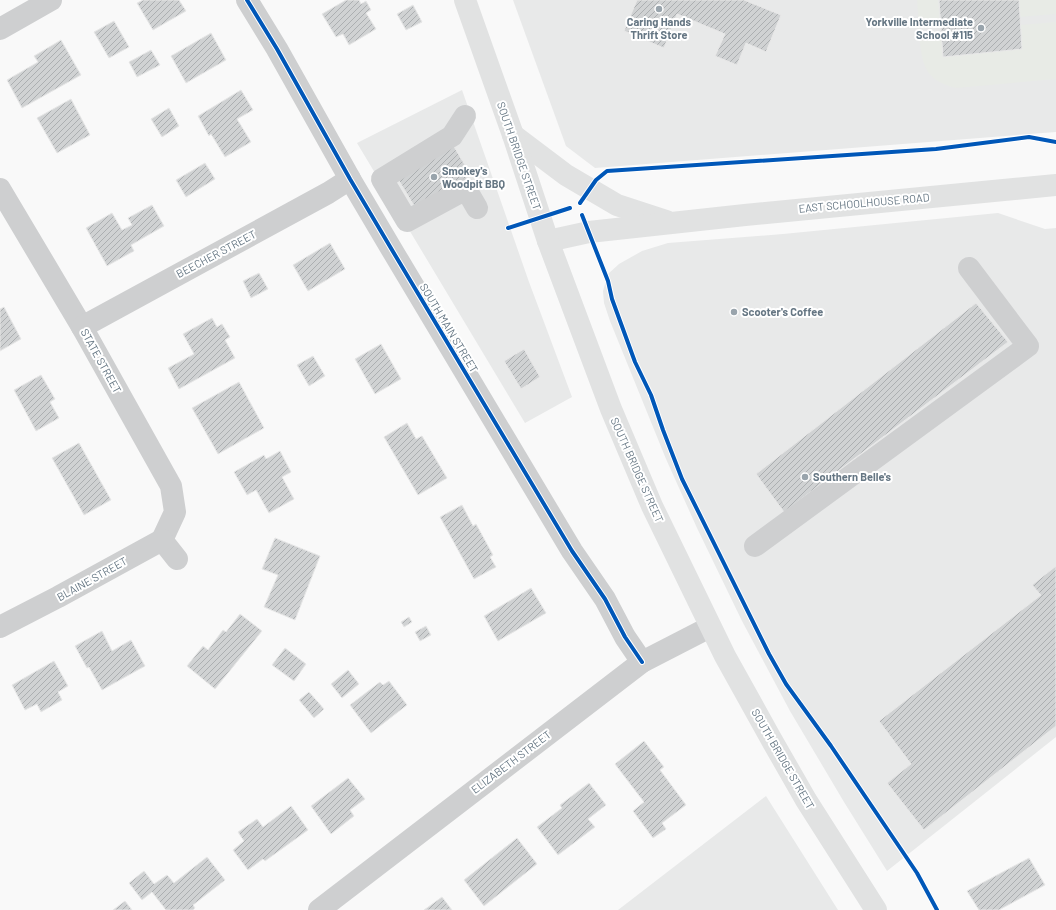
<svg xmlns="http://www.w3.org/2000/svg" width="1056" height="910" font-family="Barlow,sans-serif">
  <style>
    .built { fill: #e8e9e9 }
    .grass { fill: #e8ebe6 }
    .building { fill: url(#building-hatch); stroke: #e8e8e8 }
    .lines { fill: none; stroke-linecap: round; stroke-linejoin: round }
    .minor { stroke: #cecfd0; stroke-width: 22 }
    .major { stroke: #e1e2e2; stroke-width: 22 }
    .highway { stroke: #e1e2e2; stroke-width: 22 }
    .cycleway-casing { stroke: #fff; stroke-width: 6 }
    .cycleway { stroke: #0057b8; stroke-width: 4 }
    .poi-dot { fill: #99a4ac; stroke: #fff; stroke-width: 1.5 }
    .labels { text-anchor: middle; stroke-width: 4; stroke-linejoin: round; paint-order: stroke }
    .poi-label { font-size: 11px; font-weight: bold; fill: #657683; stroke: #fff; text-anchor: start }
    .street-label { font-size: 11px; fill: #657683; stroke: #fff }
  </style>
  <defs>
    <pattern id="building-hatch" width="6" height="6" patternUnits="userSpaceOnUse"><rect width="6" height="6" fill="#d0d2d3"/><path d="M-1 1l2-2M0 6l6-6M5 7l2-2" fill="none" stroke="#acafb1"/></pattern>
  </defs>
  <rect width="100%" height="100%" fill="#f9f9f9"/>
  <!-- built -->
  <g class="built">
    <polygon points="513,0 1056,0 1056,132 595,168 566,146"/>
    <polygon points="462,90 529,282 572,397 525,423 357,143"/>
    <polygon points="998,213 1045,229 1056,228 1056,737 887,871 844,802 790,711 742,621 697,528 666,459 610,321 604,303 603,291 608,274 619,264 642,251 668,243 783,234"/>
    <polygon points="766,796 838,910 618,910"/>
  </g>
  <!-- grass -->
  <g class="grass">
    <polygon points="917,0 938,0 940,23 919,26"/>
    <polygon points="1019,0 1056,0 1056,14 1020,17"/>
    <path d="M 1056,22 L 1056,79 L 956,88 C 923,80 922,63 919,33 L 941,31 L 943,57 L 1022,49 L 1021,25 Z"/>
  </g>
  <!-- building -->
  <g class="building">
    <polygon points="143,0 179,0 186,11 153,30 137,3"/>
    <polygon points="346,0 359,0 361,4 366,1 371,10 366,13 376,29 349,45 343,34 336,37 322,14"/>
    <polygon points="637,0 744,0 781,15 766,52 746,43 737,65 715,56 725,34 677,14 664,48 624,31"/>
    <polygon points="939,0 1019,0 1022,49 943,57"/>
    <polygon points="413,5 422,22 406,30 397,14"/>
    <polygon points="114,21 129,47 109,58 94,32"/>
    <polygon points="211,33 226,60 186,83 171,56"/>
    <polygon points="61,40 81,75 22,108 7,80 38,62 34,56"/>
    <polygon points="151,50 160,65 137,77 129,62"/>
    <polygon points="241,90 253,110 237,119 251,142 225,157 211,134 209,136 198,116"/>
    <polygon points="71,99 90,135 57,153 37,118"/>
    <polygon points="169,108 179,126 162,137 151,119"/>
    <polygon points="453,145 471,175 416,209 398,179"/>
    <polygon points="205,163 215,179 186,197 176,180"/>
    <polygon points="152,205 164,226 131,245 134,251 107,266 86,228 112,213 122,230 132,225 128,218"/>
    <polygon points="330,243 345,269 308,291 293,265"/>
    <polygon points="259,273 268,289 251,298 243,281"/>
    <polygon points="976,303 1008,342 784,512 756,474"/>
    <polygon points="4,307 21,339 0,351 0,309"/>
    <polygon points="212,318 217,327 222,324 230,337 225,340 235,358 179,389 168,368 194,354 183,334"/>
    <polygon points="381,344 401,379 375,394 355,359"/>
    <polygon points="524,349 540,377 521,389 504,361"/>
    <polygon points="313,356 325,376 309,386 297,365"/>
    <polygon points="41,375 55,399 50,402 59,418 36,431 14,390"/>
    <polygon points="239,382 264,428 218,454 192,408"/>
    <polygon points="407,423 416,439 422,436 447,478 418,495 384,437"/>
    <polygon points="79,443 111,500 84,515 52,458"/>
    <polygon points="280,451 291,472 282,477 294,499 269,513 256,490 247,495 234,472 264,455 266,459"/>
    <polygon points="462,505 473,526 476,524 493,555 490,557 496,567 474,579 440,517"/>
    <polygon points="275,538 320,556 295,620 264,607 278,575 262,569"/>
    <polygon points="1056,566 1056,726 924,830 887,783 911,764 879,721 1041,595 1032,585"/>
    <polygon points="531,588 546,613 498,641 484,616"/>
    <polygon points="240,614 262,631 215,689 187,666 203,646 208,650 223,630 226,632"/>
    <polygon points="409,617 412,622 404,627 401,622"/>
    <polygon points="426,626 431,635 420,641 415,632"/>
    <polygon points="102,631 112,651 131,640 145,666 102,690 89,667 87,668 75,646"/>
    <polygon points="285,648 306,664 294,681 272,665"/>
    <polygon points="54,661 68,686 58,692 62,700 41,712 37,704 25,710 12,685"/>
    <polygon points="348,670 359,684 342,698 331,684"/>
    <polygon points="389,681 407,705 371,733 350,705 380,682 383,685"/>
    <polygon points="309,692 324,709 314,718 299,700"/>
    <polygon points="644,741 664,767 660,770 686,805 662,823 666,829 653,838 633,811 644,802 615,764"/>
    <polygon points="348,778 365,799 350,810 354,816 331,834 311,806"/>
    <polygon points="589,783 606,805 588,819 595,827 558,855 537,827 562,808 560,805"/>
    <polygon points="291,806 308,830 265,861 263,859 248,870 233,850 244,841 238,832 257,819 263,827"/>
    <polygon points="517,838 537,864 484,906 464,880"/>
    <polygon points="207,857 225,880 193,905 195,908 193,910 166,910 152,892 142,900 129,883 144,871 154,884 167,875 174,883"/>
    <polygon points="1029,858 1045,885 999,910 979,910 967,891"/>
    <polygon points="442,897 452,910 424,910"/>
    <polygon points="125,901 132,910 113,910"/>
  </g>
  <g class="lines">
    <!-- minor -->
    <g class="minor">
      <polyline points="247,0 277,49 350,179 395,255 572,551 605,599 625,637 642,662"/>
      <polyline points="0,29 51,0"/>
      <polyline points="465,116 452,136 382,179 407,221 466,189 477,208"/>
      <polyline points="0,189 82,327 171,486 175,512 162,540"/>
      <polyline points="82,327 328,193 350,179"/>
      <polyline points="162,540 177,559"/>
      <polyline points="755,546 1028,346 969,268"/>
      <polyline points="0,627 58,597 162,540"/>
      <polyline points="319,910 642,662 710,627"/>
    </g>
    <!-- major -->
    <g class="major">
      <polyline points="513,135 566,175 617,205 666,221"/>
      <polyline points="548,241 589,232 745,215 1056,185"/>
    </g>
    <!-- highway -->
    <polyline class="highway" points="465,0 513,135 548,241 611,409 652,506 725,656 770,737 806,800 876,910"/>
    <defs>
      <g id="cycleway">
        <polyline points="247,0 277,49 350,179 395,255 572,551 605,599 625,637 642,662"/>
        <polyline points="580,203 596,180 607,171 936,149 1029,137 1056,142"/>
        <polyline points="582,215 608,281 612,299 635,362 651,395 663,430 682,479 769,654 786,684 831,746 917,873 937,910"/>
        <polyline points="508,228 570,208"/>
      </g>
    </defs>
    <!-- cycleway casing -->
    <use href="#cycleway" class="cycleway-casing"/>
    <!-- cycleway -->
    <use href="#cycleway" class="cycleway"/>
  </g>
  <!-- markers -->
  <g class="poi-dot">
    <circle cx="659" cy="9" r="4"/>
    <circle cx="981" cy="28" r="4"/>
    <circle cx="434" cy="177" r="4"/>
    <circle cx="734" cy="312" r="4"/>
    <circle cx="805" cy="477" r="4"/>
  </g>
  <g class="labels">
    <!-- poi labels -->
    <g class="poi-label">
      <text x="659" y="26" text-anchor="middle">Caring Hands<tspan x="659" dy="13">Thrift Store</tspan></text>
      <text x="973" y="26" text-anchor="end">Yorkville Intermediate<tspan x="973" dy="13">School #115</tspan></text>
      <text x="442" y="175">Smokey's<tspan x="442" dy="13">Woodpit BBQ</tspan></text>
      <text x="742" y="316">Scooter's Coffee</text>
      <text x="813" y="481">Southern Belle's</text>
    </g>
    <!-- street labels -->
    <g class="street-label">
      <text transform="translate(519 156) rotate(71)" y="4">SOUTH BRIDGE STREET</text>
      <text transform="translate(864 203) rotate(-5)" y="4">EAST SCHOOLHOUSE ROAD</text>
      <text transform="translate(216 254) rotate(-28)" y="4">BEECHER STREET</text>
      <text transform="translate(449 328) rotate(59)" y="4">SOUTH MAIN STREET</text>
      <text transform="translate(101 361) rotate(61)" y="4">STATE STREET</text>
      <text transform="translate(637 470) rotate(66)" y="4">SOUTH BRIDGE STREET</text>
      <text transform="translate(92 579) rotate(-29)" y="4">BLAINE STREET</text>
      <text transform="translate(783 759) rotate(60)" y="4">SOUTH BRIDGE STREET</text>
      <text transform="translate(511 762) rotate(-37)" y="4">ELIZABETH STREET</text>
    </g>
  </g>
</svg>
